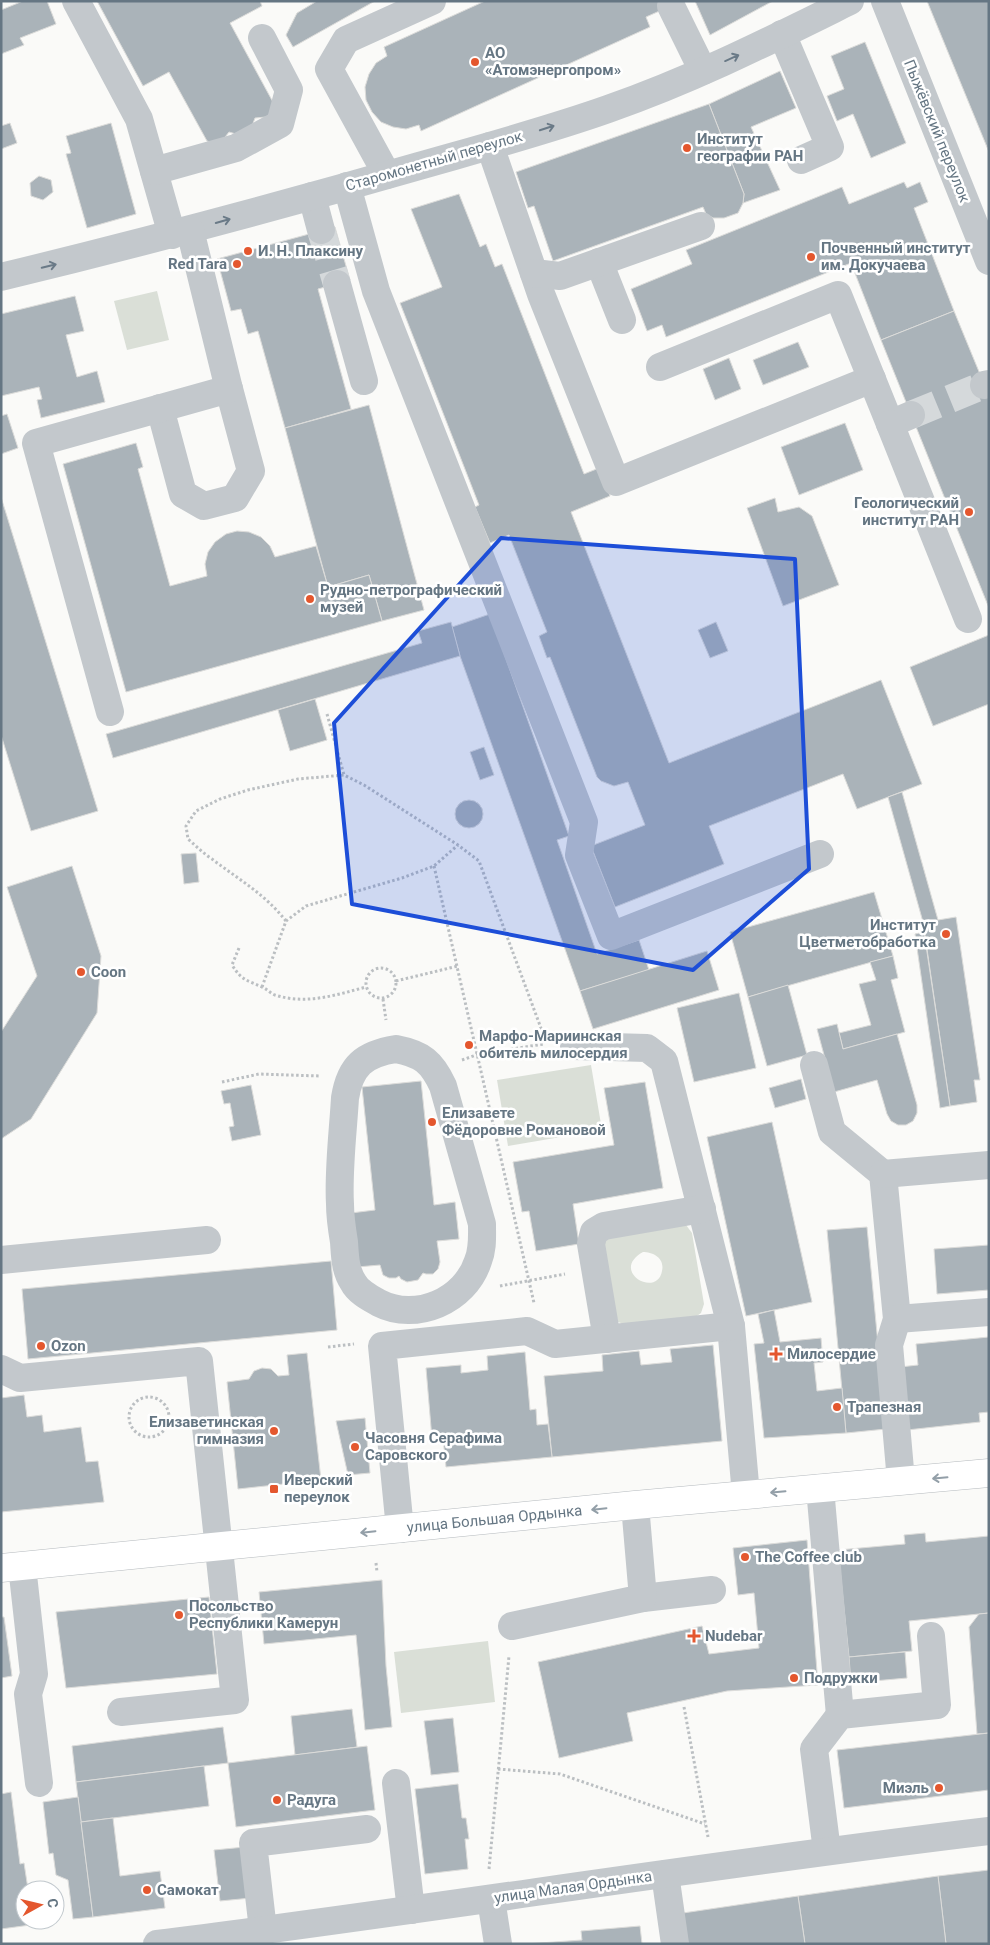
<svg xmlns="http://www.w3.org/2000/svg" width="990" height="1945" font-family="Roboto,sans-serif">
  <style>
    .green { fill: #dadfd7; fill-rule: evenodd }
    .building { fill: #aab3b9; stroke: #dcdcda }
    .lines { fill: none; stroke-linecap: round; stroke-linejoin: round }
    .minor-tunnel { stroke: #d5d9db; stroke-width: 28; stroke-dasharray: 28 14; stroke-linecap: butt }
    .major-casing { stroke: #b5babe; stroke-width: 29 }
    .path { stroke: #bbbfc2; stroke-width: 3; stroke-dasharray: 2.5 2.5; stroke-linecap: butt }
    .minor { stroke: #c3c8cc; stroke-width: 28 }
    .major { stroke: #fff; stroke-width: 28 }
    .oneway { stroke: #6a7a87 }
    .oneway2 { stroke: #939fa8 }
    .marked { fill: #1d4ed8; fill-opacity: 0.2; stroke: #1d4ed8; stroke-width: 4; stroke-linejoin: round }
    .poi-dot { fill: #e4572e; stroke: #fff; stroke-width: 2 }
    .labels { text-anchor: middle; stroke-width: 5; stroke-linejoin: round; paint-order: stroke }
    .poi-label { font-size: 15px; font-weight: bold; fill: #657683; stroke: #fff; text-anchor: start }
    .street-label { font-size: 15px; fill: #657683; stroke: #fff }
  </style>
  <rect width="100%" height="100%" fill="#fafaf8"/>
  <!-- green -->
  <g class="green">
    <polygon points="157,291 169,340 127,350 114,301"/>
    <polygon points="591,1065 602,1130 508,1146 497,1080"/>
    <path d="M 686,1225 L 692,1233 L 704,1304 L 701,1313 L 694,1318 L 627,1325 L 618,1322 L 602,1253 L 605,1240 L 615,1233 ZM 643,1252 C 653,1252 665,1258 662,1271 C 657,1299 609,1271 643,1252 Z"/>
    <polygon points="488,1641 495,1702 401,1713 394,1652"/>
  </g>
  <!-- building -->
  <g class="building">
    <polygon points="23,1 47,1 56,24 20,38 24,45 1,54 1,10"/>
    <polygon points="97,1 260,1 262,6 230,23 274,104 272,112 266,117 255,118 252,126 236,134 229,132 222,141 214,143 207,141 169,72 143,86"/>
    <polygon points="317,1 375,1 293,47 286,35 297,13"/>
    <polygon points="485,1 682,1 646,17 650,27 421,131 419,125 406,129 393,127 381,122 372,112 366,100 365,87 369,74 376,63 387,56 384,47"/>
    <polygon points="695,1 773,1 710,35"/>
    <polygon points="927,1 989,1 989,152"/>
    <polygon points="865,42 906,143 871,158 853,114 837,121 827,96 844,89 831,56"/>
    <polygon points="780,71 796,108 751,127 780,190 743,203 744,194 709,104"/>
    <polygon points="709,104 744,194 743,203 738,213 724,218 713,218 706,214 703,207 553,261 534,206 528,208 516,172"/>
    <polygon points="10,123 17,143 1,149 1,126"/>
    <polygon points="111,123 136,214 87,228 66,154 71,153 66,136"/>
    <polygon points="39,176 51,180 53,192 43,200 31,196 30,183"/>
    <polygon points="904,182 907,188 920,182 928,202 914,208 954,311 881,340 851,263 666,337 662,325 647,331 631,289 692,264 686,250 842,187 849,204"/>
    <polygon points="459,194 480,247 486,244 495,267 502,264 584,474 599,468 610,496 571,512 669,763 881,680 922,784 857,809 843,774 709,826 724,864 615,907 591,846 645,825 628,782 614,786 601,781 597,777 550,657 547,658 539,636 547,632 509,535 490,543 475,507 479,505 400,303 442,287 411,209"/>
    <polygon points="335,227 350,280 318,289 351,409 285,428 258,331 248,334 241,309 231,311 217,259"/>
    <polygon points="75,296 84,331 66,335 77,377 97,371 105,402 41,418 37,400 42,399 39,387 1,396 1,314"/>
    <polygon points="954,311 989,396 989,608 881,340"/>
    <polygon points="798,342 809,367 763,385 753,360"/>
    <polygon points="729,358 741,389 715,400 703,369"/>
    <polygon points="369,405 424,610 382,621 369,575 328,587 285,428"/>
    <polygon points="7,414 18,448 1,454 1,416"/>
    <polygon points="845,423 863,470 799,495 781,447"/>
    <polygon points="136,443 143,467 138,469 170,586 207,576 205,564 208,552 215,542 226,534 237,531 249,532 261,537 270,546 275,557 316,546 328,587 369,575 382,621 126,692 63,464"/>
    <polygon points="1,497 98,811 31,831 1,735"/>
    <polygon points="775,498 778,512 799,507 812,516 839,585 783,606 747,508"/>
    <polygon points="490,614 569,836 557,840 597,954 639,940 649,970 580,991 460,656 452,627"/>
    <polygon points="451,622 460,656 113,758 106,734 422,643 418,631"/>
    <polygon points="716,622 728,651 710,658 698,630"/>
    <polygon points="989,635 989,704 933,726 910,667"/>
    <polygon points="315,699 327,740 290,751 278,710"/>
    <polygon points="484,747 494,775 480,780 470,752"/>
    <polygon points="902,792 938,920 956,917 980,1080 974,1080 977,1102 950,1106 923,922 888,797"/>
    <circle cx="469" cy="814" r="14"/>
    <polygon points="196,853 199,882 184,884 181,854"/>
    <polygon points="72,866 101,956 97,1013 31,1119 1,1139 1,1032 37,976 7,887"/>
    <polygon points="874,892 893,956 748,997 730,932"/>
    <polygon points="924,932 950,1106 940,1108 915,934"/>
    <polygon points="707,951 719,990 593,1029 580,991"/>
    <polygon points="893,956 898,978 891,980 905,1032 843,1049 839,1033 871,1025 859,984 876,980 870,962"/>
    <polygon points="788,985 807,1055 767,1066 748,997"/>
    <polygon points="739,993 756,1068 694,1082 677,1008"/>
    <polygon points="837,1024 843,1049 897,1034 917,1105 917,1113 913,1121 906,1125 898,1125 891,1121 887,1114 877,1080 834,1092 817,1029"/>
    <polygon points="801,1079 806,1099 775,1108 769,1088"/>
    <polygon points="421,1081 434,1205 455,1202 459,1239 437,1241 440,1262 438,1269 433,1274 426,1274 423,1273 418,1280 407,1282 401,1279 399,1276 396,1278 389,1278 383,1275 380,1265 357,1267 351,1213 375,1210 362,1087"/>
    <polygon points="645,1082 663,1188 573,1204 579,1244 536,1251 529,1211 522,1212 513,1162 614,1145 604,1088"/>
    <polygon points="251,1085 261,1135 232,1141 229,1127 234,1126 230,1103 224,1104 221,1091"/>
    <polygon points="772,1122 812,1302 746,1316 707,1137"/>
    <polygon points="867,1227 886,1429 846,1433 827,1230"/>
    <polygon points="989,1245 989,1290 937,1294 934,1249"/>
    <polygon points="331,1261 337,1330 28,1359 22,1289"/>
    <polygon points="774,1310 780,1342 821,1338 823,1362 814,1363 817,1391 842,1388 846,1433 764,1438 754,1344 764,1343 758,1314"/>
    <polygon points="989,1337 989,1412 979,1413 980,1422 907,1430 900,1367 918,1365 916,1344"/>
    <polygon points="713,1345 722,1441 552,1457 544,1376 603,1371 602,1355 639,1351 641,1365 672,1362 670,1349"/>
    <polygon points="525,1352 530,1410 536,1409 537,1425 548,1424 552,1457 446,1467 443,1438 432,1439 426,1368 461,1365 461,1373 488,1370 487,1356"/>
    <polygon points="307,1353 321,1480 238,1489 227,1382 249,1379 254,1371 262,1368 271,1369 278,1376 289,1375 287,1355"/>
    <polygon points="24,1395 27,1417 42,1415 44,1432 81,1427 86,1462 98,1461 104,1502 1,1512 1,1398"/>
    <polygon points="365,1418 370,1473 348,1475 336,1421"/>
    <polygon points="925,1533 926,1542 989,1536 989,1613 909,1621 912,1651 849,1657 838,1550 905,1544 904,1535"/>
    <polygon points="807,1540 818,1685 727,1691 627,1713 633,1741 559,1758 538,1662 702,1626 709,1654 759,1648 754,1593 738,1595 733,1548"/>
    <polygon points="382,1580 386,1666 392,1727 365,1730 356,1635 264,1644 259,1592"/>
    <polygon points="209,1597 217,1674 66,1688 56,1612"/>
    <polygon points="989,1613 989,1733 977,1734 969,1627 979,1614"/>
    <polygon points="1,1617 4,1617 12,1676 1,1678"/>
    <polygon points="905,1652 907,1678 851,1683 849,1657"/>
    <polygon points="352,1709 357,1747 295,1755 291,1716"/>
    <polygon points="453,1718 459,1772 431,1775 424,1721"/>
    <polygon points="223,1727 228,1763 76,1782 72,1746"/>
    <polygon points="989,1733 989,1790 844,1808 837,1750"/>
    <polygon points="367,1746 375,1810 236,1827 228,1763"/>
    <polygon points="204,1766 209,1806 81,1822 76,1782"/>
    <polygon points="458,1784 462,1818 466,1818 469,1839 465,1839 468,1869 425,1874 415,1789"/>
    <polygon points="11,1792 20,1864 24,1863 28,1889 41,1887 41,1890 25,1890 25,1920 45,1920 45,1923 1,1929 1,1794"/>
    <polygon points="78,1797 93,1917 73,1919 68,1880 56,1875 53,1853 49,1854 43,1802"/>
    <polygon points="113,1818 120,1876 160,1871 165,1908 93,1917 81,1822"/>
    <polygon points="245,1847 251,1898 220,1901 214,1850"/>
    <polygon points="989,1870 989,1944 946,1944 938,1876"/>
    <polygon points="938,1876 946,1944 805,1944 798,1896"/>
    <polygon points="798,1896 805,1944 688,1944 683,1913"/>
    <polygon points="640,1926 642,1944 526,1944 582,1940 581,1931"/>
  </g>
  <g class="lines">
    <!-- minor-tunnel -->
    <g class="minor-tunnel">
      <polyline points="321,230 337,284"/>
      <polyline points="911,415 984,385"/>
    </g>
    <defs>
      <g id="major">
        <path id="s1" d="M 1,1568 L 635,1505 L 989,1473"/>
      </g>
    </defs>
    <!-- major casing -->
    <use href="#major" class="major-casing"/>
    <!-- path -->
    <g class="path">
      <polyline points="327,714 344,775"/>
      <polyline points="434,866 534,1303"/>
      <path d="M 286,921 C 265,894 238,879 212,859 C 203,853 196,846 188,839 L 186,826 L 196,811 L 220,799 L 248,790 L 298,779 L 344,775 L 364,785 L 458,845 L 479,861 L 545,1039"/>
      <path d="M 239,948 L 232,965 C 242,981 247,980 262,987 C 267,989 270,993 275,995 C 306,1005 336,995 366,987"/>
      <circle cx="381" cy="983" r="15"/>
      <polyline points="396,981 458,966"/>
      <polyline points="262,987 286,921 306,906 402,878 434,866 458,845"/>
      <polyline points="383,999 386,1020"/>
      <polyline points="462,1060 479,1054 544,1044"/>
      <polyline points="222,1082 259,1074 320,1076"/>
      <polyline points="500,1286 565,1274"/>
      <polyline points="328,1347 354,1344"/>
      <circle cx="149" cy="1417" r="20"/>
      <polyline points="376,1563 377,1572"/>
      <polyline points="684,1707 708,1837"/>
      <polyline points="498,1769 560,1774 705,1824"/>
      <polyline points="489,1869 509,1656"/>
    </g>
    <!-- minor -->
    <g class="minor">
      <polyline points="76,1 139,119 172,235"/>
      <polyline points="885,1 989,261"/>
      <polyline points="671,6 703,71"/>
      <polyline points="782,34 830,147 801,160"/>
      <polyline points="490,146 541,294 616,482 872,379"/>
      <polyline points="154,171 236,148 280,124 289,90 262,38"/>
      <polyline points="387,175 329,69 346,40 432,1"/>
      <polyline points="347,186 376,291 584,822 579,855 611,936 820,854"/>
      <polyline points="312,196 321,230"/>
      <polyline points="599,262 622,320"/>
      <polyline points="534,273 560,276 701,226"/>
      <path d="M 1,277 C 141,243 280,206 419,166 C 482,148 546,131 608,109 C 692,80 771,40 850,1"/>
      <polyline points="337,284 364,381"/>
      <polyline points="660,367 838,295 890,424 911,415"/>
      <polyline points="984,385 989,384"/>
      <polyline points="160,408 183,494 204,506 235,498 251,471 229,389"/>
      <polyline points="890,424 968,619"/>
      <polyline points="110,712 36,443 229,389 190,230"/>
      <polyline points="574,1046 647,1048 664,1061 731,1326 746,1495"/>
      <path d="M 396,1049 C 422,1054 432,1062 443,1086 L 482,1224 C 482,1237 483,1249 478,1261 C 465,1301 416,1322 379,1303 C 370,1298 358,1292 353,1282 C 345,1270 345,1256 344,1242 C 342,1230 340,1217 340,1204 C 338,1171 343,1132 345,1098 C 350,1066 364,1054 396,1049 Z"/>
      <polyline points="814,1065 832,1132 883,1174 897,1319 889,1345 901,1481"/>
      <polyline points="883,1174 989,1165"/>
      <polyline points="1,1260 207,1240"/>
      <polyline points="897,1319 989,1312"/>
      <polyline points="607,1339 591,1244 594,1232 604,1226 702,1209"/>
      <polyline points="1,1369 20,1378 199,1361 235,1700 121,1712"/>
      <polyline points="820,1488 840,1715"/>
      <polyline points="400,1529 382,1346 527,1331 555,1344 731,1326"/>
      <polyline points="22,1566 34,1674 28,1694 39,1783"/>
      <polyline points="643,1598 712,1590"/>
      <polyline points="512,1626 643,1598 635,1505"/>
      <polyline points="396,1783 411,1910"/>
      <polyline points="827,1851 814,1749 840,1715 937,1705 931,1636"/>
      <polyline points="665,1874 675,1944"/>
      <polyline points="491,1899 498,1944"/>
      <polyline points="263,1930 253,1843 367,1829"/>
      <path d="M 157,1944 C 435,1909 711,1864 989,1831"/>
    </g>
    <!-- major -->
    <use href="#major" class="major"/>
  </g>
  <!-- one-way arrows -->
  <defs><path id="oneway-shaft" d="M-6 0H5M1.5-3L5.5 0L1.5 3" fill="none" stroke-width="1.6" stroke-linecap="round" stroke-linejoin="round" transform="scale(1.25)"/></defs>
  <g class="oneway">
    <use href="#oneway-shaft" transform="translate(732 58) rotate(-24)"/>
    <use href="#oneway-shaft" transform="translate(547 128) rotate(-18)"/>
    <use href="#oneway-shaft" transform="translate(223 221) rotate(-16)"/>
    <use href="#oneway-shaft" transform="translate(49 266) rotate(-14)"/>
  </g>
  <g class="oneway2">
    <use href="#oneway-shaft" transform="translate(940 1478) rotate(175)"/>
    <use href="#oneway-shaft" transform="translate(778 1492) rotate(175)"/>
    <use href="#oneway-shaft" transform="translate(599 1509) rotate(174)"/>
    <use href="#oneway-shaft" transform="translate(368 1532) rotate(174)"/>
  </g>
  <!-- marked area -->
  <path class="marked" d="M 501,538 L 795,559 L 809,869 L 693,970 L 352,904 L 334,723 Z"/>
  <!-- markers -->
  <g class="poi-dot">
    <circle cx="475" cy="62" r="5"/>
    <circle cx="687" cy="148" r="5"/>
    <circle cx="248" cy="251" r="5"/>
    <circle cx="811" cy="257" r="5"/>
    <circle cx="237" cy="264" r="5"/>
    <circle cx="969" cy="512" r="5"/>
    <circle cx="310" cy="599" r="5"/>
    <circle cx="946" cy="934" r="5"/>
    <circle cx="81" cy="972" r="5"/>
    <circle cx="469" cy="1045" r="5"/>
    <circle cx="432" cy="1122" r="5"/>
    <circle cx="41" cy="1346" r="5"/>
    <path d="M773.5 1346.5h5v5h5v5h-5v5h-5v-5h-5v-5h5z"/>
    <circle cx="837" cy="1407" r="5"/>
    <circle cx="274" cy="1431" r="5"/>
    <circle cx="355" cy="1447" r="5"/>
    <rect x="269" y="1484" width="10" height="10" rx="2.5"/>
    <circle cx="745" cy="1557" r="5"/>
    <circle cx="179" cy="1615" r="5"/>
    <path d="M691.5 1628.5h5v5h5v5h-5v5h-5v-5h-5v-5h5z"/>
    <circle cx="794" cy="1678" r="5"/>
    <circle cx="939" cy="1788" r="5"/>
    <circle cx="277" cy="1800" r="5"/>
    <circle cx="147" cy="1890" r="5"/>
  </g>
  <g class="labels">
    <!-- poi labels -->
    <g class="poi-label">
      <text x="485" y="58">АО<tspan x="485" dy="17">«Атомэнергопром»</tspan></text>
      <text x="697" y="144">Институт<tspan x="697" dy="17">географии РАН</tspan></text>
      <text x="821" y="253">Почвенный институт<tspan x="821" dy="17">им. Докучаева</tspan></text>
      <text x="258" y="256">И. Н. Плаксину</text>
      <text x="227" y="269" text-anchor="end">Red Tara</text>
      <text x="959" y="508" text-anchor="end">Геологический<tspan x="959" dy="17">институт РАН</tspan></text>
      <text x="320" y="595">Рудно-петрографический<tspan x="320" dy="17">музей</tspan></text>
      <text x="936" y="930" text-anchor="end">Институт<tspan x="936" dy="17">Цветметобработка</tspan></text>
      <text x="91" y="977">Coon</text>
      <text x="479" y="1041">Марфо-Мариинская<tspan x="479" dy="17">обитель милосердия</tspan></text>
      <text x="442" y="1118">Елизавете<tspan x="442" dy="17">Фёдоровне Романовой</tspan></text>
      <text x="51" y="1351">Ozon</text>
      <text x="787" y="1359">Милосердие</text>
      <text x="847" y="1412">Трапезная</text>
      <text x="264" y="1427" text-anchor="end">Елизаветинская<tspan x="264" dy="17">гимназия</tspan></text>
      <text x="365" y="1443">Часовня Серафима<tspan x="365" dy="17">Саровского</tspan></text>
      <text x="284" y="1485">Иверский<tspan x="284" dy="17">переулок</tspan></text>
      <text x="755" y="1562">The Coffee club</text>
      <text x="189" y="1611">Посольство<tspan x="189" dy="17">Республики Камерун</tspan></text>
      <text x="705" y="1641">Nudebar</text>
      <text x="804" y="1683">Подружки</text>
      <text x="929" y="1793" text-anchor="end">Миэль</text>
      <text x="287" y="1805">Радуга</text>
      <text x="157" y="1895">Самокат</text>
    </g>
    <!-- street labels -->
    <g class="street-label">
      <text transform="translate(937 131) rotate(68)" y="5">Пыжёвский переулок</text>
      <text transform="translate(434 161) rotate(-16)" y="5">Старомонетный переулок</text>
      <text dy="5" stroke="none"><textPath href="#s1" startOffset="496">улица Большая Ордынка</textPath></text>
      <text transform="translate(573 1887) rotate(-8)" y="5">улица Малая Ордынка</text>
    </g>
  </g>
  <!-- border -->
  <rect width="990" height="1945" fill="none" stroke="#657683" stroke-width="5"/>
  <!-- north arrow -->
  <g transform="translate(40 1905) rotate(82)"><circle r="24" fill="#ffffff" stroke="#c1c8cd"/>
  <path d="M0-4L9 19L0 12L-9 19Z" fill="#e4572e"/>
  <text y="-8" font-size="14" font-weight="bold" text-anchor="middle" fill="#657683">С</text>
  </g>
</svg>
